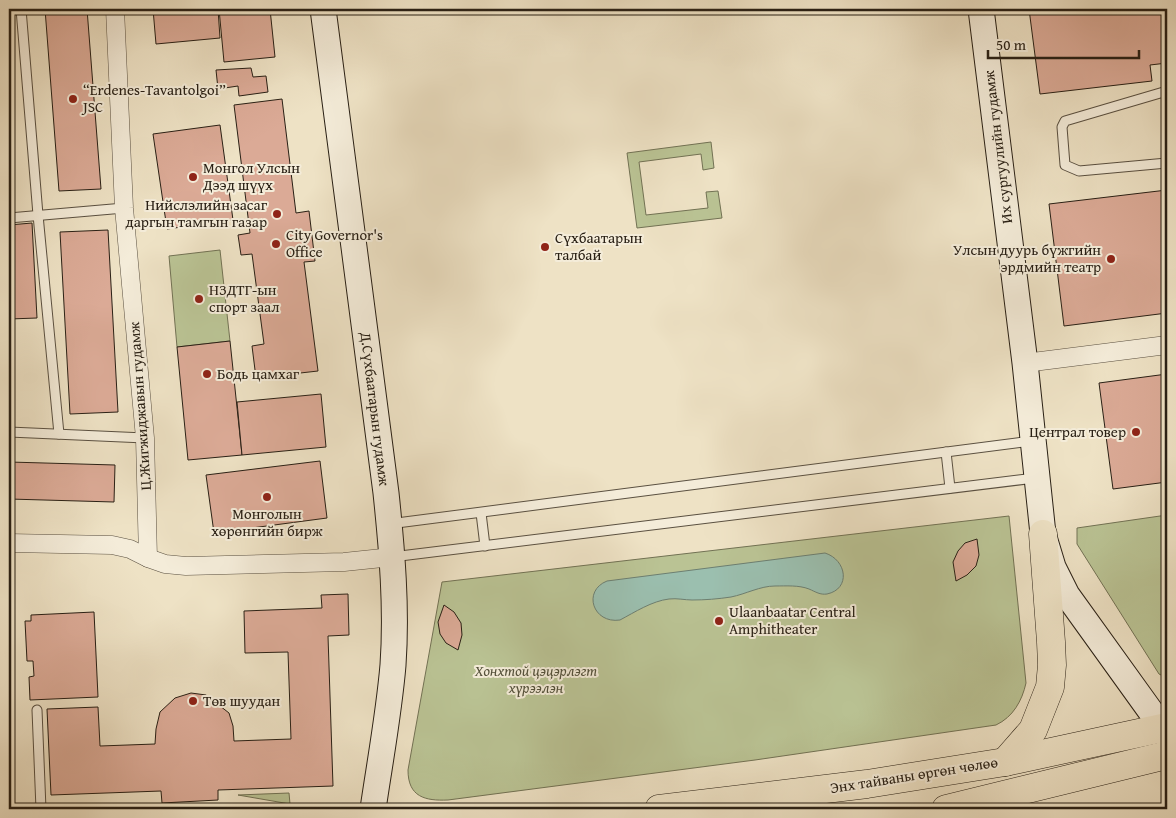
<svg xmlns="http://www.w3.org/2000/svg" width="1176" height="818" font-family="'Gentium Book Plus',serif">
  <style>
    .green { fill: #bac394; stroke: #727254 }
    .water { fill: #9bbfaf; stroke: #6d7f71 }
    .building { fill: #dbaa96; stroke: #292015 }
    .lines { fill: none; stroke-linecap: round; stroke-linejoin: round }
    .lane-casing { stroke: #5a5041; stroke-width: 11 }
    .street-casing { stroke: #5a5041; stroke-width: 19 }
    .secondary-casing { stroke: #292015; stroke-width: 27 }
    .highway-casing { stroke: #292015; stroke-width: 29 }
    .lane { stroke: #f4ecd9; stroke-width: 9 }
    .street { stroke: #f4ecd9; stroke-width: 18 }
    .secondary { stroke: #f4ecd9; stroke-width: 25 }
    .highway { stroke: #eee2c5; stroke-width: 28 }
    .poi-dot { fill: #8f2418; stroke: #f4ecd9; stroke-width: 2 }
    .labels { text-anchor: middle; stroke-width: 4; stroke-linejoin: round; paint-order: stroke }
    .poi-label { font-size: 15px; fill: #292015; stroke: #f4ecd9; text-anchor: start }
    .street-label { font-size: 15px; fill: #292015; stroke: #f4ecd9 }
    .park-label { font-size: 15px; font-style: italic; fill: #54513b; stroke: #f4ecd9 }
  </style>
  <rect width="100%" height="100%" fill="#eee2c5"/>
  <filter id="stains"><feTurbulence type="fractalNoise" baseFrequency=".004" numOctaves="4"/><feColorMatrix values="0 0 0 0 .2 0 0 0 0 .09 0 0 0 0 .02 0 0 0 .5 -.17"/></filter>
  <radialGradient id="worn" r=".72"><stop offset=".6" stop-color="#630" stop-opacity="0"/><stop offset="1" stop-color="#630" stop-opacity=".3"/></radialGradient>
  <!-- green -->
  <g class="green">
    <polygon points="711,142 714,168 703,170 701,154 639,162 646,215 708,208 706,192 718,191 722,218 637,228 627,153"/>
    <polygon points="220,250 230,341 177,347 169,256"/>
    <polygon points="1167,515 1167,678 1159,674 1077,544 1077,528"/>
    <path d="M 1009,516 L 1026,683 C 1022,701 1013,717 996,725 L 755,760 L 448,800 C 425,801 408,797 408,770 L 442,582 Z"/>
    <polygon points="289,793 290,804 238,795"/>
  </g>
  <!-- water -->
  <path class="water" d="M 825,553 C 847,560 851,589 827,594 C 820,595 816,592 809,589 C 799,585 786,586 775,586 C 760,586 746,594 731,597 C 718,599 705,600 692,600 C 685,600 677,598 669,599 C 652,601 635,612 620,620 C 593,624 582,591 607,581 Z"/>
  <!-- building -->
  <g class="building">
    <polygon points="45,9 87,9 101,189 59,191"/>
    <polygon points="153,9 218,9 220,38 156,44"/>
    <polygon points="219,9 270,9 275,57 224,62"/>
    <polygon points="1029,9 1167,9 1167,63 1150,65 1152,81 1040,94"/>
    <polygon points="251,68 253,77 266,76 268,92 239,96 238,86 218,89 216,70"/>
    <polygon points="282,99 296,213 309,211 315,261 304,262 318,371 256,378 252,346 264,344 252,254 241,255 238,235 250,233 234,105"/>
    <polygon points="220,125 233,220 167,229 153,134"/>
    <polygon points="1167,190 1167,313 1064,326 1049,204"/>
    <polygon points="32,223 37,318 9,319 9,225"/>
    <polygon points="108,230 118,412 70,414 60,232"/>
    <polygon points="230,341 242,455 188,460 177,347"/>
    <polygon points="1167,374 1167,482 1113,489 1099,383"/>
    <polygon points="321,394 326,447 242,455 237,402"/>
    <polygon points="320,461 327,518 214,533 206,475"/>
    <polygon points="9,462 115,465 114,502 9,499"/>
    <polygon points="977,539 979,555 976,566 967,575 956,581 953,562 958,551 965,543"/>
    <polygon points="348,594 349,635 328,636 333,786 218,790 218,800 162,803 161,791 51,795 47,709 98,707 100,746 155,744 156,729 160,712 175,698 191,693 206,695 229,713 233,726 234,741 291,739 288,652 245,653 244,611 322,608 321,595"/>
    <polygon points="444,605 454,612 461,623 462,635 458,650 446,643 440,634 438,622"/>
    <polygon points="94,612 98,697 30,700 29,677 34,676 33,661 27,661 25,621 31,621 31,615"/>
  </g>
  <g class="lines">
    <defs>
      <g id="lane">
        <polyline points="21,9 38,215 59,434"/>
        <polyline points="1167,91 1065,121 1062,127 1065,165 1079,171 1167,163"/>
        <polyline points="9,218 124,208"/>
        <polyline points="9,432 145,438"/>
        <polyline points="946,452 950,488"/>
        <polyline points="481,513 485,546"/>
        <polyline points="389,524 1031,441"/>
        <polyline points="392,557 1035,478"/>
        <polyline points="37,710 41,809"/>
      </g>
      <g id="street">
        <polyline points="115,9 124,208 145,438 148,558"/>
        <polyline points="1025,363 1167,345"/>
        <polyline points="9,543 112,545 130,549 148,558 165,564 186,566 344,562 392,557"/>
      </g>
      <g id="secondary">
        <path d="M 323,9 L 386,493 C 392,550 397,608 393,665 C 389,713 380,761 373,809"/>
        <polyline points="981,9 1025,363 1043,534 1053,567 1067,595 1167,734"/>
      </g>
      <g id="highway">
        <polyline points="1005,762 1033,730 1050,687 1052,665 1051,642 1043,534"/>
        <polyline points="659,809 867,784 1005,762 1167,727"/>
        <polyline points="946,809 1167,755"/>
      </g>
    </defs>
    <!-- lane casing -->
    <use href="#lane" class="lane-casing"/>
    <!-- street casing -->
    <use href="#street" class="street-casing"/>
    <!-- secondary casing -->
    <use href="#secondary" class="secondary-casing"/>
    <!-- highway casing -->
    <use href="#highway" class="highway-casing"/>
    <!-- lane -->
    <use href="#lane" class="lane"/>
    <!-- street -->
    <use href="#street" class="street"/>
    <!-- secondary -->
    <use href="#secondary" class="secondary"/>
    <!-- highway -->
    <use href="#highway" class="highway"/>
  </g>
  <!-- markers -->
  <g class="poi-dot">
    <circle cx="73" cy="99" r="5"/>
    <circle cx="193" cy="177" r="5"/>
    <circle cx="277" cy="214" r="5"/>
    <circle cx="276" cy="244" r="5"/>
    <circle cx="545" cy="247" r="5"/>
    <circle cx="1111" cy="259" r="5"/>
    <circle cx="199" cy="299" r="5"/>
    <circle cx="207" cy="374" r="5"/>
    <circle cx="1136" cy="432" r="5"/>
    <circle cx="267" cy="497" r="5"/>
    <circle cx="719" cy="621" r="5"/>
    <circle cx="193" cy="701" r="5"/>
  </g>
  <g class="labels">
    <!-- poi labels -->
    <g class="poi-label">
      <text x="83" y="95">“Erdenes-Tavantolgoi”<tspan x="83" dy="17">JSC</tspan></text>
      <text x="203" y="173">Монгол Улсын<tspan x="203" dy="17">Дээд шүүх</tspan></text>
      <text x="267" y="210" text-anchor="end">Нийслэлийн засаг<tspan x="267" dy="17">даргын тамгын газар</tspan></text>
      <text x="286" y="240">City Governor's<tspan x="286" dy="17">Office</tspan></text>
      <text x="555" y="243">Сүхбаатарын<tspan x="555" dy="17">талбай</tspan></text>
      <text x="1101" y="255" text-anchor="end">Улсын дуурь бүжгийн<tspan x="1101" dy="17">эрдмийн театр</tspan></text>
      <text x="209" y="295">НЗДТГ-ын<tspan x="209" dy="17">спорт заал</tspan></text>
      <text x="217" y="379">Бодь цамхаг</text>
      <text x="1126" y="437" text-anchor="end">Централ товер</text>
      <text x="267" y="519" text-anchor="middle">Монголын<tspan x="267" dy="17">хөрөнгийн бирж</tspan></text>
      <text x="729" y="617">Ulaanbaatar Central<tspan x="729" dy="17">Amphitheater</tspan></text>
      <text x="203" y="706">Төв шуудан</text>
    </g>
    <!-- street labels -->
    <g class="street-label">
      <text transform="translate(998 147) rotate(-97)" y="5">Их сургуулийн гудамж</text>
      <text transform="translate(140 406) rotate(-94)" y="5">Ц.Жигжиджавын гудамж</text>
      <text transform="translate(375 409) rotate(83)" y="5">Д.Сүхбаатарын гудамж</text>
      <text transform="translate(914 775) rotate(-9)" y="5">Энх тайваны өргөн чөлөө</text>
    </g>
    <!-- park labels -->
    <g class="park-label">
      <text x="536" y="676">Хонхтой цэцэрлэгт<tspan x="536" dy="17">хүрээлэн</tspan></text>
    </g>
  </g>
  <!-- margin -->
  <rect width="1176" height="818" fill="none" stroke="#eee2c5" stroke-width="30"/>
  <rect x="10" y="10" width="1156" height="798" fill="none" stroke="#292015" stroke-width="2.5"/>
  <rect x="15" y="15" width="1146" height="788" fill="none" stroke="#292015"/>
  <!-- scale -->
  <path d="M988 50v8h151v-8" fill="none" stroke="#292015" stroke-width="2.5"/>
  <text x="996" y="50" font-size="15" fill="#292015" stroke="#f4ecd9" stroke-width="4" paint-order="stroke">50 m</text>
  <rect width="100%" height="100%" filter="url(#stains)"/>
  <rect width="100%" height="100%" fill="url(#worn)"/>
</svg>
